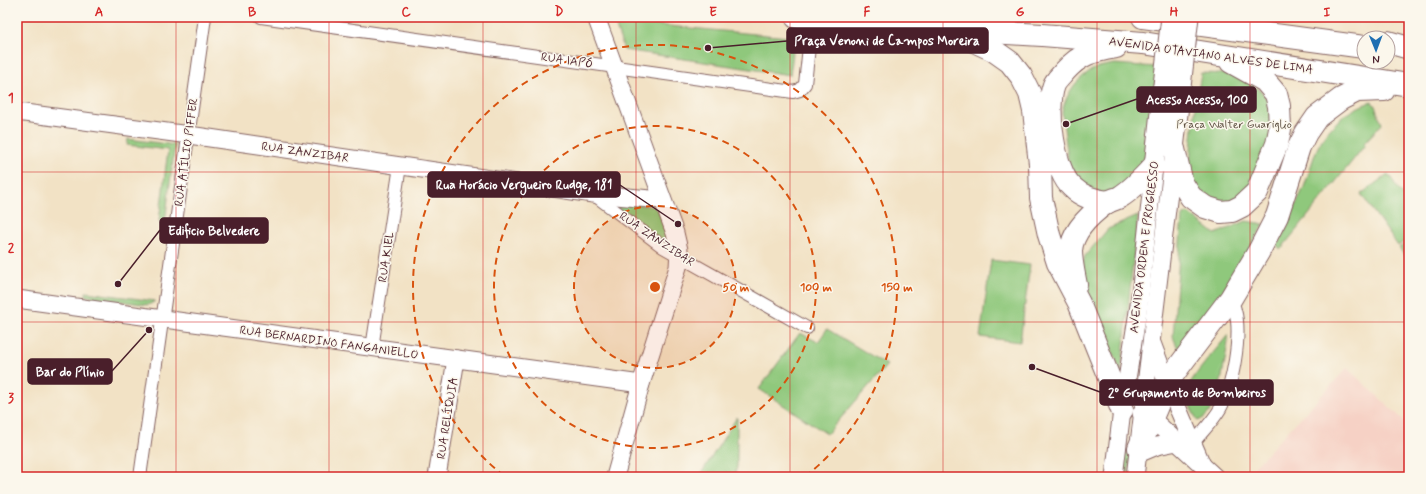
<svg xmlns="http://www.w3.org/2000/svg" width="1426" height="494" font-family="Mynerve,sans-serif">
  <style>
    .built { fill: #f6d1c5 }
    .green { fill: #8fc87c; stroke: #6c7454 }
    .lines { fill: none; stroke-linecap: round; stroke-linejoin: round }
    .street-casing { stroke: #856361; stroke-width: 14 }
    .secondary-casing { stroke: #856361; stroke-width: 19 }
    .primary-casing { stroke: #856361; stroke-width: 21 }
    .highway-casing { stroke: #856361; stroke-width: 24 }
    .street { stroke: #fff; stroke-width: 12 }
    .secondary { stroke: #fff; stroke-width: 17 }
    .primary { stroke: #fff; stroke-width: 19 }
    .highway { stroke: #fff; stroke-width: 22 }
    .primary-bridge-casing { stroke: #856361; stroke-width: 21; stroke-linecap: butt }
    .primary-bridge { stroke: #fff; stroke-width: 19 }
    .grid { fill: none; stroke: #d62828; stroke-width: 1; stroke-opacity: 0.55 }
    .ring { fill: none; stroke: #d8530f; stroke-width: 2; stroke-dasharray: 7 5 }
    .labels { text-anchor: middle; stroke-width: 3; stroke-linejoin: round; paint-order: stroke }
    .street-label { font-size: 12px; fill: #4a1f2b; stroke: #fbf7ec }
    .park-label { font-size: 12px; fill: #5f5243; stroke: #fbf7ec }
    .centre { fill: #d8530f; stroke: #fbf7ec; stroke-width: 2 }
    .ring-label { font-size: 12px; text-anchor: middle; font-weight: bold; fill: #d8530f; stroke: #fbf7ec; stroke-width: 3; stroke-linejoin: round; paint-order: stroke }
    .leader { fill: none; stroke: #4a1f2b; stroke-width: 1.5 }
    .callout-dot { fill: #4a1f2b; stroke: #fbf7ec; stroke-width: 1.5 }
    .callout { fill: #4a1f2b; stroke: #4a1f2b; stroke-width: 1.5 }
    .callout-label { font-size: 13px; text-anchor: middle; font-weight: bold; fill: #fff }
    .neatline { fill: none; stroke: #d62828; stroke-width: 1.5 }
    .grid-label { font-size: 13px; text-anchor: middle; font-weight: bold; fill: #d62828 }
  </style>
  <rect width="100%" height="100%" fill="#fbf7ec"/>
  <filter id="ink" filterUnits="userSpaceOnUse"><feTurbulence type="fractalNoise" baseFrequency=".025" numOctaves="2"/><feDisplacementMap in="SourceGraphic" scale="8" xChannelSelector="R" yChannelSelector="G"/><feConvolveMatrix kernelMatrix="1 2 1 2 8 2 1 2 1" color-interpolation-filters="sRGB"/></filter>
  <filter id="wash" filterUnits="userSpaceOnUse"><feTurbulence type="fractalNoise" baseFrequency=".012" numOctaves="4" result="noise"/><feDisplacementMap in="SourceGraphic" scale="16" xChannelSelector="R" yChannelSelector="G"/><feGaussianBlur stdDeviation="0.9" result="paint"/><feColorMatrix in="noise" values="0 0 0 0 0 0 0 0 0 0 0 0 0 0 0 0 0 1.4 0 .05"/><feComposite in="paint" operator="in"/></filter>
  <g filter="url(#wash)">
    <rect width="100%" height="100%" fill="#f2e2c5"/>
    <!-- built -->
    <polygon class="built" points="1347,368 1409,425 1409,477 1245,477"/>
    <!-- green -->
    <g class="green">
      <path d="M 614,21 L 788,37 C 797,45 791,64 790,75 L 624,50 Z"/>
      <path d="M 1115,64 L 1157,67 L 1148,149 L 1142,171 L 1106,198 L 1070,175 L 1062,112 C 1066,93 1078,76 1096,68 C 1102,66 1109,65 1115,64 Z"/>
      <path d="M 1201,73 L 1228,74 L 1242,78 L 1260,90 L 1270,102 L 1274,134 L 1247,197 L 1210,205 C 1205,198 1197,191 1193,183 C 1185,169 1198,92 1201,73 Z"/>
      <path d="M 1372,102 L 1375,106 L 1382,124 L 1364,143 L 1365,145 L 1354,159 L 1281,249 L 1276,245 C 1285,234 1289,222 1294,209 C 1297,202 1301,194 1304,187 C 1309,174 1312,161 1317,149 C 1327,127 1349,108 1372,102 Z"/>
      <polygon points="128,139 175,145 165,222 159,221 168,150 127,145"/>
      <polygon points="1388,174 1409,204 1409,238 1398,246 1361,194"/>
      <polygon points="610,201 657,207 670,244 635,224"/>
      <polygon points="1188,213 1215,234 1246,221 1264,224 1222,294 1179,351 1173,337 1182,216"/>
      <polygon points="1138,216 1121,372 1084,284 1083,263 1085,256 1108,229"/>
      <polygon points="1409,241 1409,261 1399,248"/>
      <polygon points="991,260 1030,265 1020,342 980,337"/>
      <polygon points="86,292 155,301 152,303 148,305 86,296"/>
      <polygon points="827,329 887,365 827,434 759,389 800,333 818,342"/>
      <path d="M 1228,335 C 1229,342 1226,352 1225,360 C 1221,378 1219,413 1198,421 C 1194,415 1186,399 1186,392 C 1187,382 1220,345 1228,335 Z"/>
      <polygon points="737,417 737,467 734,477 701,477 702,472"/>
      <polygon points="1125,452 1131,453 1128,477 1122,477"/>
    </g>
  </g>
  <g filter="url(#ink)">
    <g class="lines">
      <defs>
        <g id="street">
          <polyline points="261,17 793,92 800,90 805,84 812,19"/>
          <polyline points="593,194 663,247 807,328"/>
          <polyline points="372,348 400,166"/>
          <path d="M 1193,443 C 1202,432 1213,421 1220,409 C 1233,386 1242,335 1235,310 C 1234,306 1232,302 1231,298"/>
          <polyline points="140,477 205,17"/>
        </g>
        <g id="secondary">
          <polyline points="596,17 675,233 679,250 678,267 641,384 615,477"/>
          <polyline points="17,112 189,135 593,194 662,200"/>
          <polyline points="17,299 641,384"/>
          <polyline points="1152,343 1167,383 1203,467"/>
          <polyline points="1141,413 1151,418 1215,477"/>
          <polyline points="1138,454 1157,446 1177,442"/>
          <polyline points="437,477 456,359"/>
          <polyline points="1114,477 1122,410 1139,305 1154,166"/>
          <polyline points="1135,477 1173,159"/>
        </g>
        <g id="primary">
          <polyline points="1174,149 1181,87"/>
          <polyline points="1154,166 1163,85"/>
        </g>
        <g id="highway">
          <polyline points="796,17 940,29 1042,35 1143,43 1409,85"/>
          <polyline points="1143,17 1364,47"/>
          <polyline points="961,35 993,50 1010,62 1021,76 1030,94 1034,111 1040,164 1041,198 1049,235 1058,263 1079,303 1122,410"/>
          <polyline points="1388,42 1409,48"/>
          <polyline points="1174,149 1182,183 1191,197 1205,207 1221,212 1232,211 1242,206 1257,192 1277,144 1280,129 1279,106 1276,94 1265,81 1231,62"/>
          <path d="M 1108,202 C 1094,200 1082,197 1072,187 C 1054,171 1045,108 1054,85 C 1056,80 1062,75 1065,71 C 1081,53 1093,51 1116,47"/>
          <path d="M 1076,285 C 1074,274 1071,262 1071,251 C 1072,231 1091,214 1106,203 C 1111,200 1116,199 1120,197 C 1133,189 1144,177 1154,166"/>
          <polyline points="1139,448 1167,383 1180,365 1231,298 1259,251 1277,216 1299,147 1306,133 1317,117 1341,99 1357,91 1384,90"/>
        </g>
      </defs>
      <!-- street casing -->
      <use href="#street" class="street-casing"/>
      <!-- secondary casing -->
      <use href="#secondary" class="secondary-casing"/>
      <!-- primary casing -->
      <use href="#primary" class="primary-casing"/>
      <!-- highway casing -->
      <use href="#highway" class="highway-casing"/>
      <!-- street -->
      <use href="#street" class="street"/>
      <!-- secondary -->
      <use href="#secondary" class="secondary"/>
      <!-- primary -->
      <use href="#primary" class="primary"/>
      <!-- highway -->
      <use href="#highway" class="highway"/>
      <defs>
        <g id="primary-bridge">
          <polyline points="1163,85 1171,17"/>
          <polyline points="1181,87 1189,17"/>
        </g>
      </defs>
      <!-- primary-bridge casing -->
      <use href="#primary-bridge" class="primary-bridge-casing"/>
      <!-- primary-bridge -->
      <use href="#primary-bridge" class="primary-bridge"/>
    </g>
  </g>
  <!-- grid -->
  <path class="grid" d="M 176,17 L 176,477M 329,17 L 329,477M 483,17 L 483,477M 636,17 L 636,477M 790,17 L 790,477M 943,17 L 943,477M 1097,17 L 1097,477M 1250,17 L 1250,477M 17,172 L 1409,172M 17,322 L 1409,322"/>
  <!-- distance rings -->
  <circle cx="655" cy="287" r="81" fill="#d8530f" fill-opacity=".12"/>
  <g class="ring">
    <circle cx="655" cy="287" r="81"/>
    <circle cx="655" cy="287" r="161"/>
    <path d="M504 476A242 242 0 1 1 806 476"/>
  </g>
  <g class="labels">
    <!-- street labels -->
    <g class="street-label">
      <text transform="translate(1211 55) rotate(8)" y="4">AVENIDA OTAVIANO ALVES DE LIMA</text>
      <text transform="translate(567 60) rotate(8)" y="4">RUA IAPÓ</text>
      <text transform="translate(186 152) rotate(-82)" y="4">RUA ATÍLIO PIFFER</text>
      <text transform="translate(305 152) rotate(8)" y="4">RUA ZANZIBAR</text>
      <text transform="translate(657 239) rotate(34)" y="4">RUA ZANZIBAR</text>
      <text transform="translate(1144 247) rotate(-83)" y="4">AVENIDA ORDEM E PROGRESSO</text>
      <text transform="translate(386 257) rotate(-81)" y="4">RUA KIEL</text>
      <text transform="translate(329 342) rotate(8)" y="4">RUA BERNARDINO FANGANIELLO</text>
      <text transform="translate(447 418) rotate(-81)" y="4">RUA RELÍQUIA</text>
    </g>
    <!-- park labels -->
    <g class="park-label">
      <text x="1234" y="128">Praça Walter Guariglio</text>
    </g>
  </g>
  <circle cx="655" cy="287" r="6" class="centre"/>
  <g class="ring-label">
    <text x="736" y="291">50 m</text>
    <text x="816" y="291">100 m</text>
    <text x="897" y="291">150 m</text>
  </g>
  <!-- callouts -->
  <path class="leader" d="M708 48L787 41M1066 124L1137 99M678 224L620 185M118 284L160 230M149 330L112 371M1032 367L1100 392"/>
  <g class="callout-dot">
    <circle cx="708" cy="48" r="4"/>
    <circle cx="1066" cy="124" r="4"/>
    <circle cx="678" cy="224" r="4"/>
    <circle cx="118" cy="284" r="4"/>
    <circle cx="149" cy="330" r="4"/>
    <circle cx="1032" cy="367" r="4"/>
  </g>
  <g class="callout">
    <rect x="787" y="28" width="201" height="25" rx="4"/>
    <rect x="1137" y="87" width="119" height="25" rx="4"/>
    <rect x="428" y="172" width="192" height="25" rx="4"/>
    <rect x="160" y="218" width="108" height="25" rx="4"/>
    <rect x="28" y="359" width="84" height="25" rx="4"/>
    <rect x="1100" y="380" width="173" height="25" rx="4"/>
  </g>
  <g class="callout-label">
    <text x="887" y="45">Praça Venoni de Campos Moreira</text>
    <text x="1197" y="104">Acesso Acesso, 100</text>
    <text x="524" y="189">Rua Horácio Vergueiro Rudge, 181</text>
    <text x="214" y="235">Edificio Belvedere</text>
    <text x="70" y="376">Bar do Plínio</text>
    <text x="1187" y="397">2º Grupamento de Bombeiros</text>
  </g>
  <!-- margin -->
  <rect width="1426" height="494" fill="none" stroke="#fbf7ec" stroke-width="44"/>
  <!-- north arrow -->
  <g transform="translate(1376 50) rotate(179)"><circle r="19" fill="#fbf7ec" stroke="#b4a19f"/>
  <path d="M0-3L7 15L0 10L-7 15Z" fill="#1f6fb2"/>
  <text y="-6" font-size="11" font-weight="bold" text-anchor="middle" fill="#4a1f2b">N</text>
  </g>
  <rect x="22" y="22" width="1382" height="450" class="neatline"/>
  <g class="grid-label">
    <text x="99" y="16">A</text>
    <text x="252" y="16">B</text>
    <text x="406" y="16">C</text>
    <text x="559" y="16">D</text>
    <text x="713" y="16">E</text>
    <text x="867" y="16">F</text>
    <text x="1020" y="16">G</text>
    <text x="1174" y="16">H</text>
    <text x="1327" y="16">I</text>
    <text x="11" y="102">1</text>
    <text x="11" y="252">2</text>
    <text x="11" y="402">3</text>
  </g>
</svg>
